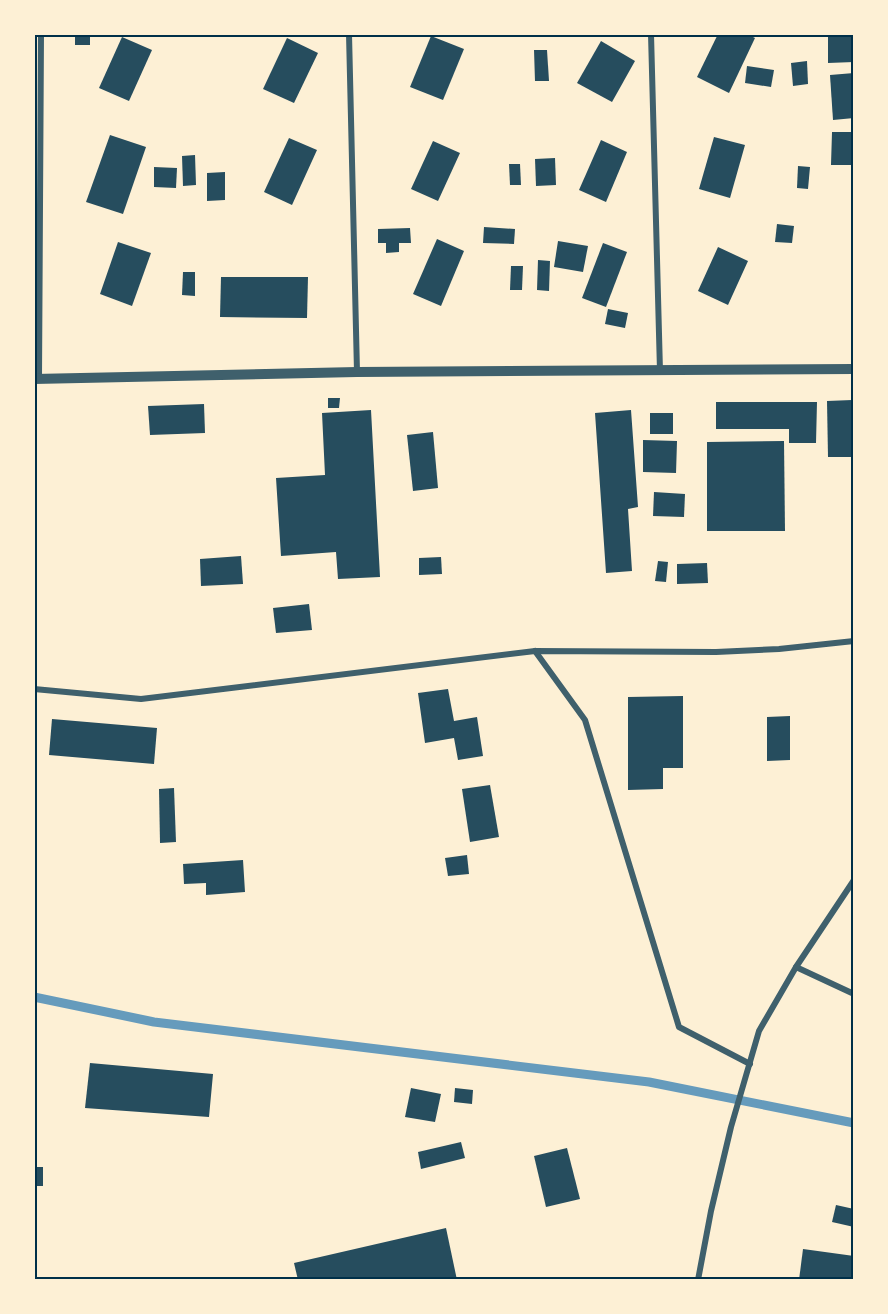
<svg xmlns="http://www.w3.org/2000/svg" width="888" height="1314" font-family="'IBM Plex Sans',sans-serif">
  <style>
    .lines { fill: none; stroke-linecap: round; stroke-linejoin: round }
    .stream { stroke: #669bbc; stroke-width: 9 }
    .building { fill: #264d5e }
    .minor { stroke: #3f606c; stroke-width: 6 }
    .tertiary { stroke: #3f606c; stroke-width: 10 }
    .neatline { fill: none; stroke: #003049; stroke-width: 2 }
  </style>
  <rect width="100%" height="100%" fill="#fdf0d5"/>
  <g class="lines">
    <!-- stream -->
    <polyline class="stream" points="34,997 154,1022 649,1082 854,1123"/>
  </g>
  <!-- building -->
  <g class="building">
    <rect x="75" y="34" width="15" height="11"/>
    <polygon points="718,34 747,34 755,38 729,93 697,77"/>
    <polygon points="828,34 854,34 854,62 828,63"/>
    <polygon points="431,36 464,49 443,100 410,87"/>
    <polygon points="122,37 152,50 129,101 99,88"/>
    <polygon points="287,38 318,53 294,103 263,89"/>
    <polygon points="601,41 635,61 612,102 577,83"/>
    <polygon points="534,50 547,50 549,81 535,81"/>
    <polygon points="807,61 808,84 793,86 791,63"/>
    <polygon points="747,66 774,70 771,87 745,83"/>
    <polygon points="854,73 854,118 833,120 830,75"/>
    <polygon points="832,132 854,132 854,165 831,165"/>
    <polygon points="110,135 146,147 123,214 86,202"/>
    <polygon points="714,137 745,145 730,198 699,189"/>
    <polygon points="289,138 317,150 292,205 264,192"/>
    <polygon points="601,140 627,152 606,202 579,190"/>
    <polygon points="433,141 460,153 438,201 411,189"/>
    <polygon points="195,155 196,185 183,186 182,156"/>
    <polygon points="555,158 556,185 536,186 535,159"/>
    <polygon points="509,164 520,164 521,185 510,185"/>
    <polygon points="798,166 810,167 808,189 797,188"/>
    <polygon points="154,167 177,168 176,188 154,187"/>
    <polygon points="225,172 225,200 207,201 207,173"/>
    <polygon points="777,224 794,226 792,243 775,242"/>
    <polygon points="484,227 515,229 514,244 483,243"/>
    <polygon points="410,228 411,243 399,243 399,252 386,253 386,243 378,243 378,229"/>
    <polygon points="437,239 464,251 441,306 413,294"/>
    <polygon points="558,241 588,246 583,272 554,267"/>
    <polygon points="118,242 151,253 132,306 100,294"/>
    <polygon points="603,243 627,252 606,307 582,298"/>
    <polygon points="718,247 748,261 728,305 698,291"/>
    <polygon points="538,260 550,261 549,291 537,290"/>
    <polygon points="511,266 523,266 522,290 510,290"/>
    <polygon points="183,272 195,272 195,296 182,295"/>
    <polygon points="221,277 308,277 307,318 220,317"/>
    <polygon points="608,309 628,313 625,328 605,324"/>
    <polygon points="328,398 340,398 339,408 328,408"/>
    <polygon points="852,400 853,457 828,457 827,401"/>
    <polygon points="716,402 817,402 816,443 789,443 789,429 716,429"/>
    <polygon points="204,404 205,433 150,435 148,406"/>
    <polygon points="371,410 380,577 338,579 336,552 281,556 276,478 325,475 322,413"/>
    <polygon points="631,410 638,507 628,509 632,571 606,573 595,413"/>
    <rect x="650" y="413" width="23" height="21"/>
    <polygon points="433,432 438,488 413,491 407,435"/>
    <polygon points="643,440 677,441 676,473 643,472"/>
    <polygon points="784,441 785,531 707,531 707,442"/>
    <polygon points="654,492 685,494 684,517 653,516"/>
    <polygon points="241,556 243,584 201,586 200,559"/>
    <polygon points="441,557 442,574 419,575 419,558"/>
    <polygon points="658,561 668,562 666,582 655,581"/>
    <polygon points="707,563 708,583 677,584 677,564"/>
    <polygon points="309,604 312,630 276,633 273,608"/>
    <polygon points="448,689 454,721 477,717 483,756 458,760 454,738 425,743 418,693"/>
    <polygon points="683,696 683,768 663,768 663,789 628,790 628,697"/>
    <polygon points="790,716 790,760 767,761 767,717"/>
    <polygon points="52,719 157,728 154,764 49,755"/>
    <polygon points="490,785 499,837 470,842 462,789"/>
    <polygon points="174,788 176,842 160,843 159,789"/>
    <polygon points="467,855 469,874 448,876 445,858"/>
    <polygon points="243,860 245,892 206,895 206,883 184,884 183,864"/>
    <polygon points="90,1063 213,1074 209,1117 85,1108"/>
    <polygon points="411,1088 441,1094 435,1122 405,1117"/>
    <polygon points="455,1088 473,1090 472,1104 454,1102"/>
    <polygon points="461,1142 465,1158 421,1169 418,1152"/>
    <polygon points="567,1148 580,1199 546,1207 534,1156"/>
    <rect x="34" y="1167" width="9" height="19"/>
    <polygon points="836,1205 854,1209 854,1227 832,1222"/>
    <polygon points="446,1228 457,1280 298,1280 294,1263"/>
    <polygon points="803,1249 854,1256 854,1280 799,1280"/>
  </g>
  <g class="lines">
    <!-- minor -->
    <g class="minor">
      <polyline points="349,34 357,372"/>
      <polyline points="651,34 660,371"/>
      <polyline points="39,379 41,34"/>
      <polyline points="535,651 585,720 679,1027 750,1064"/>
      <polyline points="34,689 141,699 535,651 716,652 779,649 854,641"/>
      <polyline points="796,967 854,994"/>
      <polyline points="698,1280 711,1211 731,1127 759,1031 796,967 854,880"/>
    </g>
    <!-- tertiary -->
    <polyline class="tertiary" points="34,379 357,372 854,369"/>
  </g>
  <!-- border -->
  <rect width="888" height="1314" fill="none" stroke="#fdf0d5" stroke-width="72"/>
  <rect x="36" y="36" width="816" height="1242" class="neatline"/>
</svg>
